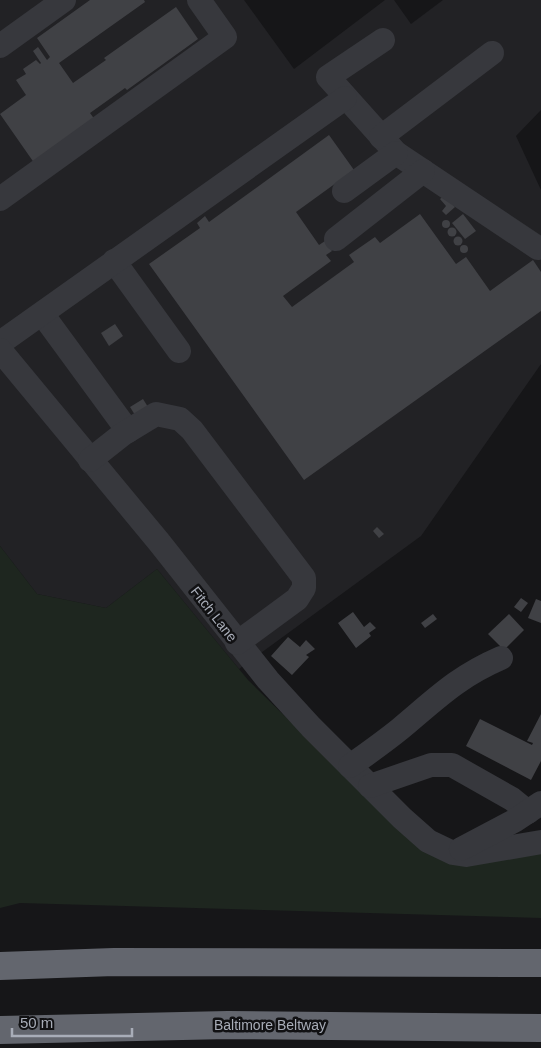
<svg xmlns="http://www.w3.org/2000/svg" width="541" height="1048" font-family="Arial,sans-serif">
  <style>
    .built { fill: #222225 }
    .green { fill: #1e261f }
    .building { fill: #404145 }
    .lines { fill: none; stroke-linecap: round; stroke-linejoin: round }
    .minor { stroke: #37383d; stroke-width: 24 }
    .highway { stroke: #63666e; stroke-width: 28 }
    .labels { text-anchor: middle; stroke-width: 5; stroke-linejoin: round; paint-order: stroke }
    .street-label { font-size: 14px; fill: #a8adb8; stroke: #111113 }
  </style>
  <rect width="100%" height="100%" fill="#161618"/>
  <!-- built -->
  <polygon class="built" points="0,0 244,0 294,69 385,0 394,0 411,24 443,0 541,0 541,110 516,136 541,190 541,364 421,536 239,669 157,569 106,608 37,594 0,546"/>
  <!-- green -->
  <polygon class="green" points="0,546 37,594 106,608 157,569 248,680 402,831 443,861 541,853 541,918 20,903 0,908"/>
  <!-- building -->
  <g class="building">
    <polygon points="90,0 144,0 145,2 59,63 73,83 106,60 104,58 176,7 198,39 127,90 125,88 90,113 98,124 37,167 0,114 26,95 16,80 26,74 23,69 36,60 40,64 41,63 33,51 38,47 47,60 50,57 37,38"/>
    <polygon points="329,135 354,170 296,212 319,245 325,241 332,251 326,255 331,261 283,296 292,307 354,262 349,255 375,237 380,243 420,214 456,264 466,257 490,291 533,260 541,272 541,311 304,480 149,264 200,228 197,223 205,216 209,222"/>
    <polygon points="445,195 455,207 446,215 442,211 446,206 440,199"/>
    <polygon points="463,214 476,231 465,239 452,223"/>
    <circle cx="446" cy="224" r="4"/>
    <circle cx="452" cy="232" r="4.5"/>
    <circle cx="458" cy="241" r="4.5"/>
    <circle cx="464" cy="249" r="4"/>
    <polygon points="115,324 123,336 109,346 101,333"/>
    <polygon points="143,399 148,407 135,415 130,407"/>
    <polygon points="377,527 384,534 379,538 373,531"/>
    <polygon points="521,598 528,603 521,612 514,607"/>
    <polygon points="536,599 541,601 541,623 528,618"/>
    <polygon points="353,612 364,627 370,622 376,628 369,633 371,636 356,648 338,623"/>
    <polygon points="433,614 437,619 425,628 421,623"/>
    <polygon points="509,614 524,630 504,650 488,634"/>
    <polygon points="288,637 300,647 306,640 315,649 306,655 309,657 292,675 271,656"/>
    <polygon points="541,714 541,761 531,780 466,746 480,719 532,745 533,743 527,741"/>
  </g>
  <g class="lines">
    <!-- minor -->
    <g class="minor">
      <polyline points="383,40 328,77 396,153 538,248"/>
      <polyline points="0,46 64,0"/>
      <polyline points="381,137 492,53"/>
      <polyline points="344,191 396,153"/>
      <polyline points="0,199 225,37 199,0"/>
      <polyline points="336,239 423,171"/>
      <polyline points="114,261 179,351"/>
      <polyline points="43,315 128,431"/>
      <polyline points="0,343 345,98"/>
      <polyline points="0,350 159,542 268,680 311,727 402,818 428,841 453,853 466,855 541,842"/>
      <polyline points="90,460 123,434 156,414 180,419 192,430 304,578 304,588 297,599 237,643"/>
      <path d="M 350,766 C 367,754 384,742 400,729 C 436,699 457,677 501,658"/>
      <polyline points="370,786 431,765 452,765 512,799 528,812"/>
      <polyline points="461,849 514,821 541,803"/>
    </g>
    <!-- highway -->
    <g class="highway">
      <polyline points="0,966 114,962 541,963"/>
      <polyline points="0,1030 228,1025 541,1028"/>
    </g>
  </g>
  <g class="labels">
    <!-- street labels -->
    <g class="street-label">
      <text transform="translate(214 614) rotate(52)" y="5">Fitch Lane</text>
      <text x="270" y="1030">Baltimore Beltway</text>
    </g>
  </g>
  <!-- scale -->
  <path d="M12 1028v8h120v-8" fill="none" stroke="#a8adb8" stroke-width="2.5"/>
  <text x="20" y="1028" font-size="15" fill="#a8adb8" stroke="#111113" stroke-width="4" paint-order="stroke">50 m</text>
</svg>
